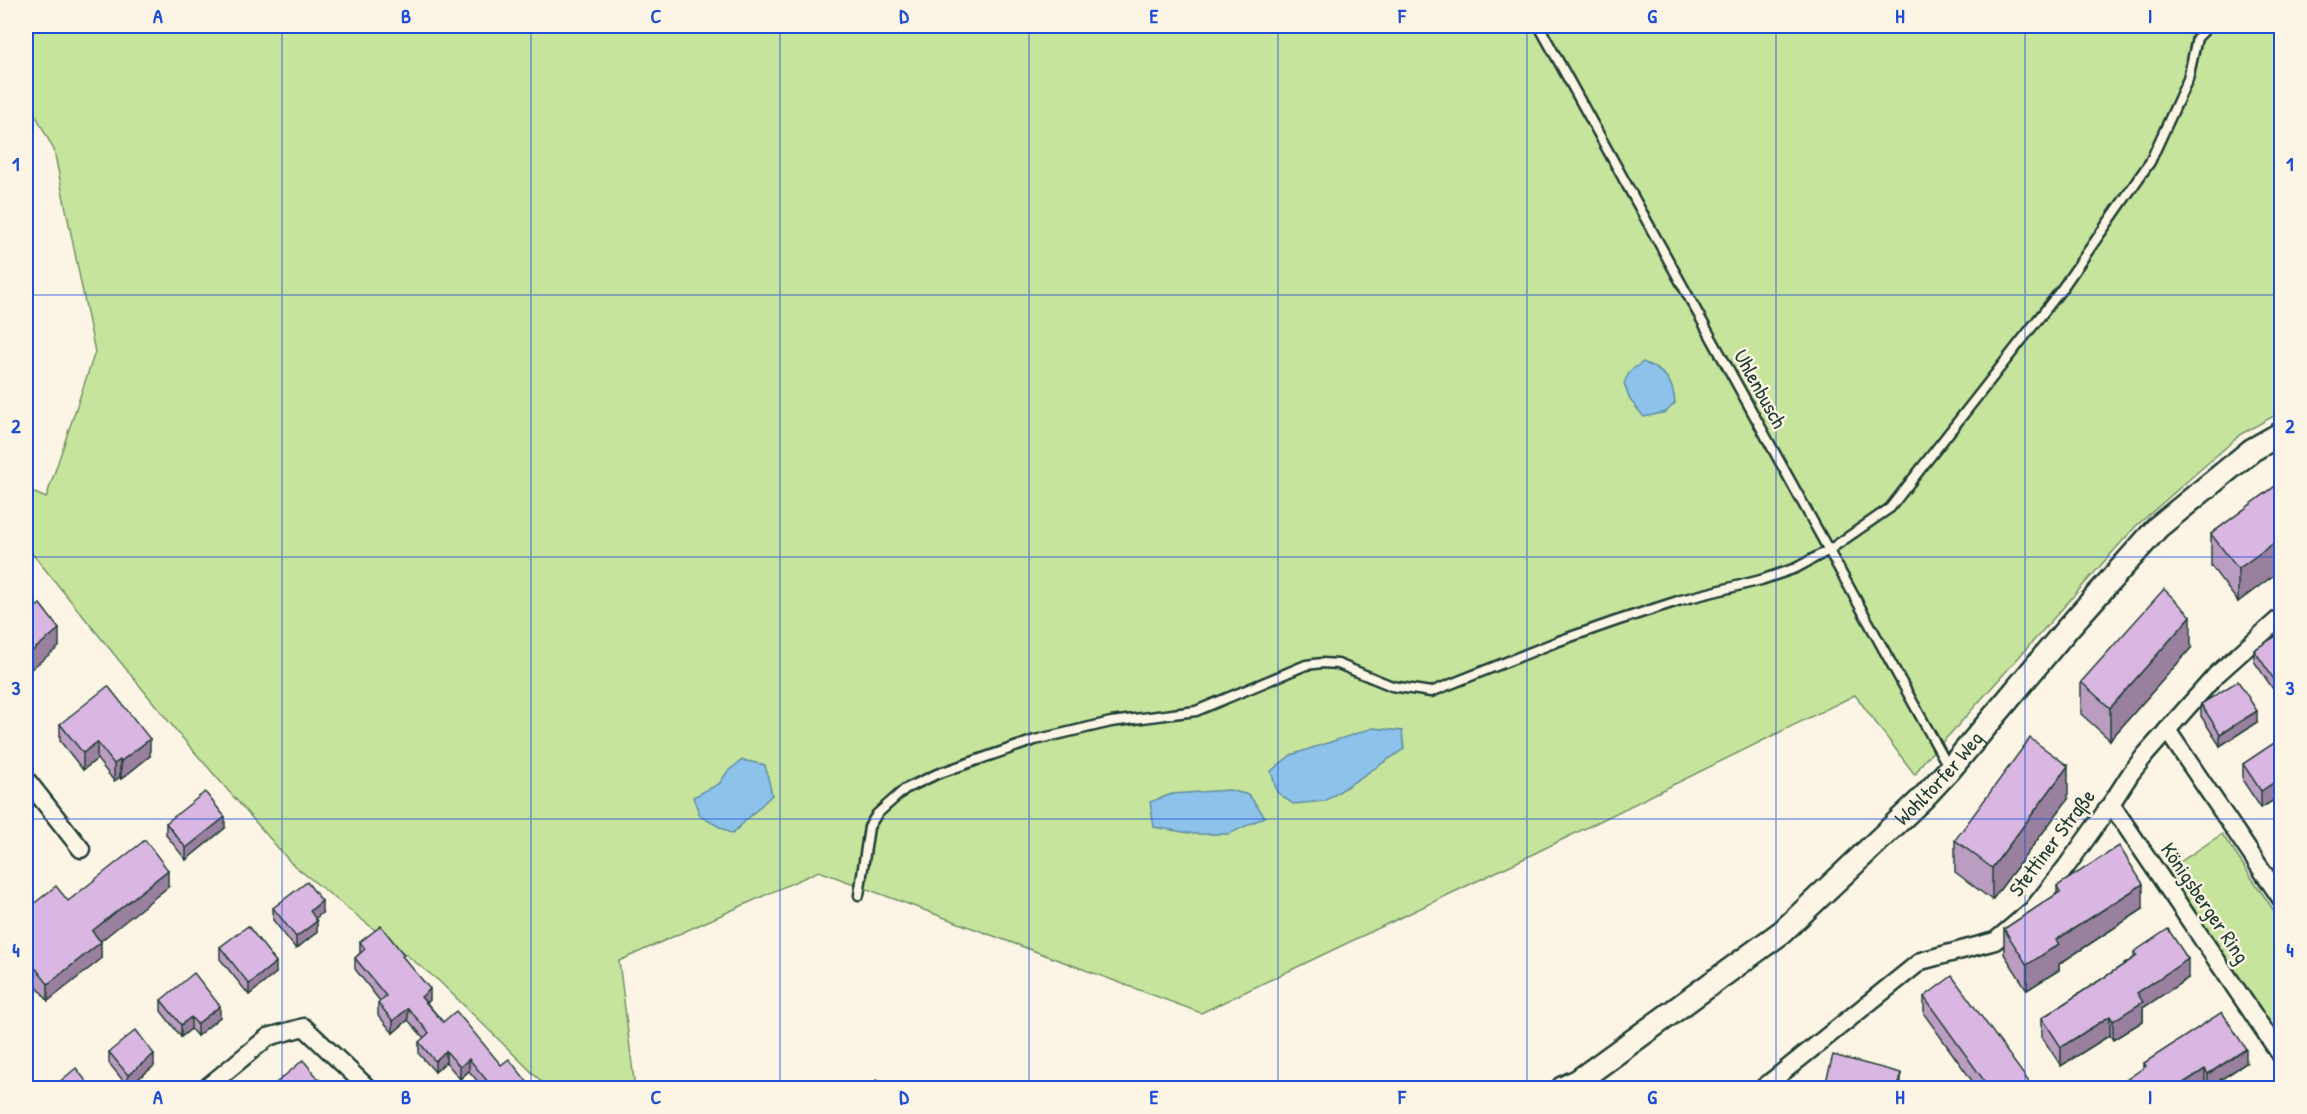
<svg xmlns="http://www.w3.org/2000/svg" width="2307" height="1114" font-family="'Patrick Hand',sans-serif">
  <style>
    .green { fill: #c6e49c; stroke: #729068; stroke-width: 1.5 }
    .water { fill: #8dc3eb; stroke: #618da2; stroke-width: 1.5 }
    .lines { fill: none; stroke-linecap: round; stroke-linejoin: round }
    .service-casing { stroke: #1f3d34; stroke-width: 13 }
    .minor-casing { stroke: #1f3d34; stroke-width: 21 }
    .secondary-casing { stroke: #1f3d34; stroke-width: 27 }
    .service { stroke: #fcf5e5; stroke-width: 8 }
    .minor { stroke: #fcf5e5; stroke-width: 16 }
    .secondary { stroke: #fcf5e5; stroke-width: 22 }
    .wall { fill: #bb9dc2; stroke: #1f3d34; stroke-width: 1.5 }
    .shaded-wall { fill: #98809e; stroke: #1f3d34; stroke-width: 1.5 }
    .building { fill: #d9b7e2; stroke: #1f3d34; stroke-width: 1.5 }
    .grid { fill: none; stroke: #1d4ed8; stroke-width: 1.5; stroke-opacity: 0.55 }
    .labels { text-anchor: middle; stroke-width: 5; stroke-linejoin: round; paint-order: stroke }
    .street-label { font-size: 21px; fill: #1f3d34; stroke: #fcf5e5 }
    .neatline { fill: none; stroke: #1d4ed8; stroke-width: 2 }
    .grid-label { font-size: 20px; text-anchor: middle; font-weight: bold; fill: #1d4ed8 }
  </style>
  <rect width="100%" height="100%" fill="#fcf5e5"/>
  <filter id="ink" filterUnits="userSpaceOnUse"><feTurbulence type="fractalNoise" baseFrequency=".0167" numOctaves="2"/><feDisplacementMap in="SourceGraphic" scale="12" xChannelSelector="R" yChannelSelector="G"/><feConvolveMatrix kernelMatrix="1 2 1 2 8 2 1 2 1" color-interpolation-filters="sRGB"/></filter>
  <g filter="url(#ink)">
    <!-- green -->
    <g class="green">
      <polygon points="26,26 2281,26 2281,412 2241,434 2135,527 1953,731 1923,762 1915,775 1855,695 1521,860 1201,1013 819,871 619,961 635,1088 548,1088 439,981 292,864 179,734 26,546 26,489 46,498 95,352 54,150 26,97"/>
      <polygon points="2222,834 2281,921 2281,1040 2168,870"/>
    </g>
    <!-- water -->
    <g class="water">
      <path d="M 1643,362 C 1665,372 1673,379 1675,403 L 1666,412 L 1644,417 L 1630,400 L 1624,383 L 1630,371 Z"/>
      <polygon points="1373,728 1402,731 1404,749 1325,801 1293,804 1277,792 1271,771 1291,755"/>
      <polygon points="742,760 765,765 772,795 732,834 700,816 693,797 719,784 728,771"/>
      <polygon points="1229,790 1249,795 1265,817 1229,834 1195,834 1154,827 1150,802 1172,794"/>
    </g>
    <g class="lines">
      <defs>
        <g id="service">
          <polyline points="1539,26 1948,766"/>
          <polyline points="859,895 869,827 877,814 905,789 937,774 1035,740 1111,722 1196,711 1306,665 1322,663 1338,664 1392,686 1431,692 1556,642 1616,621 1681,600 1761,580 1796,568 1829,550 1890,508 2061,290 2150,162 2188,79 2197,38 2209,26"/>
        </g>
        <g id="minor">
          <polyline points="2167,730 2282,900"/>
          <polyline points="26,779 81,849"/>
          <polyline points="2111,804 2282,1057"/>
          <polyline points="206,1088 268,1037 304,1027 368,1088"/>
          <polyline points="1763,1088 1921,961 1995,941 2033,909 2066,867 2111,804 2131,773 2146,754 2216,675 2282,616"/>
        </g>
        <g id="secondary">
          <path id="s1" d="M 1563,1088 L 1578,1081 L 1782,932 L 1923,798 L 1950,769 L 2067,629 L 2158,527 L 2252,450 L 2282,433"/>
        </g>
      </defs>
      <!-- service casing -->
      <use href="#service" class="service-casing"/>
      <!-- minor casing -->
      <use href="#minor" class="minor-casing"/>
      <!-- secondary casing -->
      <use href="#secondary" class="secondary-casing"/>
      <!-- service -->
      <use href="#service" class="service"/>
      <!-- minor -->
      <use href="#minor" class="minor"/>
      <!-- secondary -->
      <use href="#secondary" class="secondary"/>
    </g>
    <!-- wall -->
    <g class="wall">
      <polygon points="2282,481 2238,602 2211,566 2211,534"/>
      <polygon points="2282,632 2282,688 2275,692 2254,661 2254,650"/>
      <polygon points="2191,648 2110,740 2081,714 2081,682"/>
      <polygon points="2201,704 2257,722 2220,746 2201,716"/>
      <polygon points="60,724 150,756 121,779 120,777 114,781 97,759 83,770 60,741"/>
      <polygon points="2282,738 2282,795 2261,808 2243,781 2243,764"/>
      <polygon points="2068,799 1992,900 1955,872 1955,840"/>
      <polygon points="166,823 225,828 186,860 166,835"/>
      <polygon points="2057,886 2143,909 2059,964 2059,970 2027,990 2004,954 2004,929 2057,894"/>
      <polygon points="168,887 100,941 101,959 48,1001 26,973 26,910 68,901"/>
      <polygon points="273,908 322,913 315,918 317,932 296,949 273,920"/>
      <polygon points="360,942 404,958 430,1000 427,1003 443,1022 533,1089 484,1089 469,1071 460,1079 446,1062 435,1072 419,1054 419,1042 424,1038 408,1020 393,1033 378,1015 378,1003 380,1001 355,969 355,958 360,953"/>
      <polygon points="220,947 276,973 249,995 220,959"/>
      <polygon points="2134,952 2188,978 2143,1008 2143,1021 2113,1040 2110,1035 2061,1066 2042,1037 2042,1018 2134,958"/>
      <polygon points="1924,997 2034,1089 1978,1089 1924,1014"/>
      <polygon points="161,1000 220,1017 197,1036 191,1029 181,1037 161,1011"/>
      <polygon points="109,1052 154,1066 128,1087 109,1063"/>
      <polygon points="2144,1063 2246,1063 2208,1088 2205,1083 2196,1089 2113,1089 2144,1068"/>
    </g>
    <!-- shaded-wall -->
    <g class="shaded-wall">
      <polygon points="28,371 28,383 26,384 26,373"/>
      <polygon points="2282,537 2282,569 2238,602 2238,569"/>
      <polygon points="2191,616 2191,648 2110,740 2110,708"/>
      <polygon points="59,629 59,647 26,673 26,656"/>
      <polygon points="2282,676 2282,688 2275,692 2275,681"/>
      <polygon points="2257,711 2257,722 2220,746 2220,734"/>
      <polygon points="150,739 150,756 121,779 121,761"/>
      <polygon points="97,742 97,759 83,770 83,753"/>
      <polygon points="120,760 120,777 114,781 114,764"/>
      <polygon points="2068,766 2068,799 1992,900 1992,868"/>
      <polygon points="2282,777 2282,795 2261,808 2261,791"/>
      <polygon points="225,817 225,828 186,860 186,848"/>
      <polygon points="168,870 168,887 92,948 92,931"/>
      <polygon points="2143,884 2143,909 2059,964 2059,970 2027,990 2027,965 2056,940"/>
      <polygon points="322,901 322,913 310,923 310,911"/>
      <polygon points="317,921 317,932 296,949 296,937"/>
      <polygon points="101,942 101,959 48,1001 48,984"/>
      <polygon points="2188,959 2188,978 2143,1008 2143,1021 2113,1040 2113,1021 2137,993"/>
      <polygon points="276,962 276,973 249,995 249,984"/>
      <polygon points="430,989 430,1000 421,1008 421,997"/>
      <polygon points="220,1006 220,1017 197,1036 197,1024"/>
      <polygon points="408,1008 408,1020 393,1033 393,1021"/>
      <polygon points="2110,1016 2110,1035 2061,1066 2061,1047"/>
      <polygon points="191,1017 191,1029 181,1037 181,1025"/>
      <polygon points="2246,1049 2246,1063 2208,1088 2208,1074"/>
      <polygon points="446,1051 446,1062 435,1072 435,1061"/>
      <polygon points="154,1054 154,1066 128,1087 128,1075"/>
      <polygon points="469,1059 469,1071 460,1079 460,1067"/>
      <polygon points="2205,1069 2205,1083 2196,1089 2174,1089"/>
      <polygon points="1901,1073 1901,1084 1900,1089 1897,1089"/>
    </g>
    <!-- building -->
    <g class="building">
      <polygon points="2282,481 2282,537 2238,569 2211,534"/>
      <polygon points="2164,589 2191,616 2110,708 2081,682"/>
      <polygon points="40,604 59,629 26,656 26,615"/>
      <polygon points="2282,632 2282,676 2275,681 2254,650"/>
      <polygon points="2238,681 2257,711 2220,734 2201,704"/>
      <polygon points="108,686 150,739 121,761 120,760 114,764 97,742 83,753 60,724"/>
      <polygon points="2030,738 2068,766 1992,868 1955,840"/>
      <polygon points="2282,738 2282,777 2261,791 2243,764"/>
      <polygon points="205,792 225,817 186,848 166,823"/>
      <polygon points="145,840 168,870 92,931 101,942 48,984 26,956 26,910 56,886 68,901"/>
      <polygon points="2119,846 2143,884 2056,940 2059,944 2027,965 2004,929 2060,892 2057,886"/>
      <polygon points="307,882 322,901 310,911 317,921 296,937 273,908"/>
      <polygon points="248,926 276,962 249,984 220,947"/>
      <polygon points="381,926 404,955 402,956 430,989 421,997 443,1022 456,1011 501,1065 509,1059 533,1089 494,1089 469,1059 460,1067 446,1051 435,1061 419,1042 429,1033 408,1008 393,1021 378,1003 386,996 355,958 365,949 360,942"/>
      <polygon points="2168,929 2188,959 2137,993 2143,1002 2113,1021 2110,1016 2061,1047 2042,1018 2137,956 2134,952"/>
      <polygon points="194,973 220,1006 197,1024 191,1017 181,1025 161,1000"/>
      <polygon points="1952,976 2034,1089 1990,1089 1924,997"/>
      <polygon points="2222,1012 2246,1049 2208,1074 2205,1069 2174,1089 2113,1089 2146,1066 2144,1063"/>
      <polygon points="136,1030 154,1054 128,1075 109,1052"/>
      <polygon points="1833,1055 1901,1073 1897,1089 1824,1089"/>
      <polygon points="303,1060 327,1089 269,1089"/>
      <polygon points="76,1068 92,1089 51,1089"/>
      <polygon points="876,1080 897,1089 874,1089"/>
      <polygon points="2282,1081 2282,1089 2270,1089"/>
    </g>
  </g>
  <!-- grid -->
  <path class="grid" d="M 282,26 L 282,1088M 531,26 L 531,1088M 780,26 L 780,1088M 1029,26 L 1029,1088M 1278,26 L 1278,1088M 1527,26 L 1527,1088M 1776,26 L 1776,1088M 2025,26 L 2025,1088M 26,295 L 2282,295M 26,557 L 2282,557M 26,819 L 2282,819"/>
  <g class="labels">
    <!-- street labels -->
    <g class="street-label">
      <text transform="translate(1760 389) rotate(61)" y="7">Uhlenbusch</text>
      <text dy="7" stroke="none"><textPath href="#s1" startOffset="489">Wohltorfer Weg</textPath></text>
      <text transform="translate(2052 843) rotate(-53)" y="7">Stettiner Straße</text>
      <text transform="translate(2205 903) rotate(56)" y="7">Königsberger Ring</text>
    </g>
  </g>
  <!-- margin -->
  <rect width="2307" height="1114" fill="none" stroke="#fcf5e5" stroke-width="66"/>
  <rect x="33" y="33" width="2241" height="1048" class="neatline"/>
  <g class="grid-label">
    <text x="158" y="23">A</text>
    <text x="406" y="23">B</text>
    <text x="656" y="23">C</text>
    <text x="904" y="23">D</text>
    <text x="1154" y="23">E</text>
    <text x="1402" y="23">F</text>
    <text x="1652" y="23">G</text>
    <text x="1900" y="23">H</text>
    <text x="2150" y="23">I</text>
    <text x="16" y="171">1</text>
    <text x="2290" y="171">1</text>
    <text x="16" y="433">2</text>
    <text x="2290" y="433">2</text>
    <text x="16" y="695">3</text>
    <text x="2290" y="695">3</text>
    <text x="16" y="957">4</text>
    <text x="2290" y="957">4</text>
    <text x="158" y="1104">A</text>
    <text x="406" y="1104">B</text>
    <text x="656" y="1104">C</text>
    <text x="904" y="1104">D</text>
    <text x="1154" y="1104">E</text>
    <text x="1402" y="1104">F</text>
    <text x="1652" y="1104">G</text>
    <text x="1900" y="1104">H</text>
    <text x="2150" y="1104">I</text>
  </g>
</svg>
